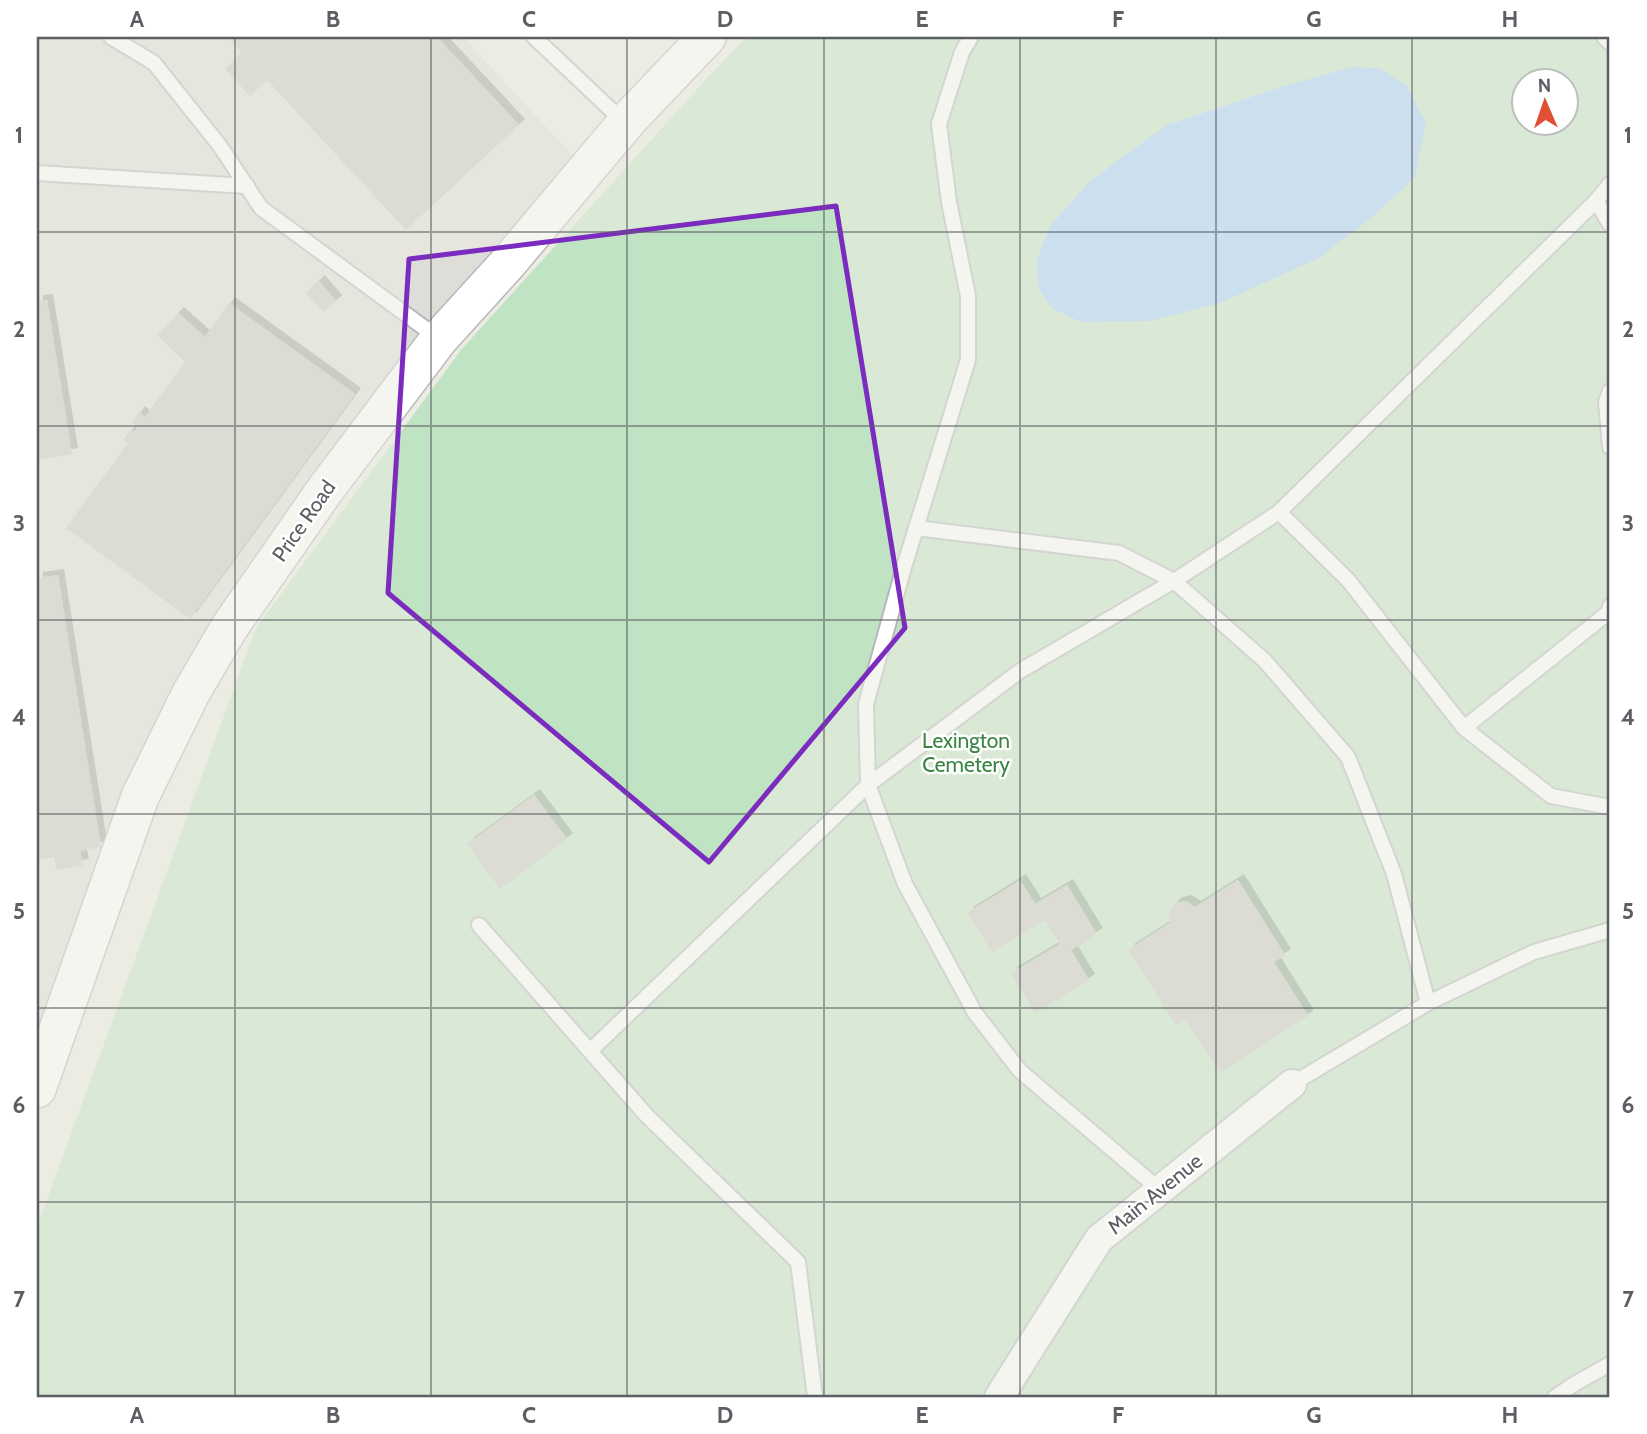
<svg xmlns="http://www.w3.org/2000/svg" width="1647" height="1434" font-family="Cabin,sans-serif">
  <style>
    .industrial { fill: #dfddd7 }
    .green { fill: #c0e4c3; fill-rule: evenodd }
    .water { fill: #a5cffb }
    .building { fill: #c8c6c0; filter: url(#shadow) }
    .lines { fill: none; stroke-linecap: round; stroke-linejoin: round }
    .service-casing { stroke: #b5b8bd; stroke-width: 18 }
    .minor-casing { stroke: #b5b8bd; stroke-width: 32 }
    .tertiary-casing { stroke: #b5b8bd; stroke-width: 40 }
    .service { stroke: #fff; stroke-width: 14 }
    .minor { stroke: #fff; stroke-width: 28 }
    .tertiary { stroke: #fff; stroke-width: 37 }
    .marked { fill: none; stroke: #7b2cbf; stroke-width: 5; stroke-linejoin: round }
    .grid { fill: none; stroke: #5b5e63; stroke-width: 2; stroke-opacity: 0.55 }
    .labels { text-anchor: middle; stroke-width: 5; stroke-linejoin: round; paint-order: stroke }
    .street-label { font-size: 21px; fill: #5b5e63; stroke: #fff }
    .park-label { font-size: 21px; fill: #398442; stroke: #fff }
    .neatline { fill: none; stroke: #5b5e63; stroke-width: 2.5 }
    .grid-label { font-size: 23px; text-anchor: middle; font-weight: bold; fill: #5b5e63 }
  </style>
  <defs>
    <filter id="shadow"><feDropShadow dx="6" dy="-6" stdDeviation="0" flood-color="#0004"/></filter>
  </defs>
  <rect width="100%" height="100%" fill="#edece3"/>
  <!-- industrial -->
  <polygon class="industrial" points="37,37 463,37 586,170 229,628 37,1089"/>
  <!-- green -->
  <path class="green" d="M 747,37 L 1610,37 L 1610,1397 L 37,1397 L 37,1227 L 256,628 L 461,350 L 709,76 ZM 1524,80 L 1566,80 L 1566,122 L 1524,122 Z"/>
  <!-- water -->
  <polygon class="water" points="1352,67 1379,68 1407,86 1426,124 1415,177 1377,213 1319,258 1220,303 1150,321 1081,322 1053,309 1039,290 1036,261 1051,225 1090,181 1167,125 1281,87"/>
  <!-- building -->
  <g class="building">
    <polygon points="227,37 437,37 519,125 406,230 267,80 250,96 225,69 242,52"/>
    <polygon points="319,281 336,301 324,312 306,293"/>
    <polygon points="47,300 72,454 37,460 37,301"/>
    <polygon points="229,303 355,394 190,619 66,528 128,443 123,440 130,430 134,432 138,427 131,423 139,412 145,417 185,362 157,335 178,313 205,337"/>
    <polygon points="58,575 101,847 80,851 83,865 56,870 54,857 37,860 37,578"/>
    <polygon points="534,795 567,839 500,889 467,844"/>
    <polygon points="1020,880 1035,904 1067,885 1097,934 1071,950 1089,980 1035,1013 1011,973 1060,944 1045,920 992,952 967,913"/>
    <polygon points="1238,880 1285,955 1274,962 1308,1016 1220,1073 1185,1019 1176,1025 1128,950 1170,923 1169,913 1172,907 1176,903 1186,901 1195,907"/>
  </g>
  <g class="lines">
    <defs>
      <g id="service">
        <polyline points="111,37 154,63 220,146 261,208 438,338"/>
        <polyline points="534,37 625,123"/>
        <polyline points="971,37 962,52 939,124 949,202 968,296 968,360 904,567 866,704 868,785 905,884 975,1013 1020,1071 1160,1190"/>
        <polyline points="1604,37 1610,43"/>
        <polyline points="37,173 247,186"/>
        <polyline points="1596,201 1610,224"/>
        <polyline points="1610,391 1606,402 1610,447"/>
        <polyline points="1279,512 1348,580 1464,728 1551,796 1610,807"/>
        <polyline points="916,528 1119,553 1174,581 1265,661 1348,757 1394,874 1428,1003"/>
        <polyline points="1464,728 1609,612 1610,606"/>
        <polyline points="479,925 648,1117 798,1262 815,1397"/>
        <polyline points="590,1051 868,785 1020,671 1174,581 1279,512 1596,201 1610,184"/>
        <polyline points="1292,1084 1428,1003 1534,952 1610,930"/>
        <polyline points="1555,1397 1576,1383 1610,1364"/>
      </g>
      <polyline id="minor" points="999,1397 1099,1239 1292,1084"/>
      <polyline id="tertiary" points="37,1089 140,797 191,693 229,628 325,490 439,339 508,263 629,119 707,37"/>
    </defs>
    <!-- service casing -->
    <use href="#service" class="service-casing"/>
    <!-- minor casing -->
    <use href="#minor" class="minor-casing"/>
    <!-- tertiary casing -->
    <use href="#tertiary" class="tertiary-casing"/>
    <!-- service -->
    <use href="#service" class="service"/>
    <!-- minor -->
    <use href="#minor" class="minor"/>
    <!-- tertiary -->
    <use href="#tertiary" class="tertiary"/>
  </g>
  <!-- marked area -->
  <path d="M0 0H1647V1434H0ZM 836,206 L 905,628 L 709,862 L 388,593 L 409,259 Z" fill="#edece3" fill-opacity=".55" fill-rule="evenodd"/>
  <path class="marked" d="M 836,206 L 905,628 L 709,862 L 388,593 L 409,259 Z"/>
  <!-- grid -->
  <path class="grid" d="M 235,37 L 235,1397M 431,37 L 431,1397M 627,37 L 627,1397M 824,37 L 824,1397M 1020,37 L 1020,1397M 1216,37 L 1216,1397M 1412,37 L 1412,1397M 37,232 L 1610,232M 37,426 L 1610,426M 37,620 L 1610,620M 37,814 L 1610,814M 37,1008 L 1610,1008M 37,1202 L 1610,1202"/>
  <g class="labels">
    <!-- street labels -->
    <g class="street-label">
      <text transform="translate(304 521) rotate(-55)" y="7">Price Road</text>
      <text transform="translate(1155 1194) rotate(-39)" y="7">Main Avenue</text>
    </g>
    <!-- park labels -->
    <g class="park-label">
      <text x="966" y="748">Lexington<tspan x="966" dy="24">Cemetery</tspan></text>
    </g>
  </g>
  <!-- border -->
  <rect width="1647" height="1434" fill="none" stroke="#ffffff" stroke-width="77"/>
  <!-- north arrow -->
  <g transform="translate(1545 102) rotate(358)"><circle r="33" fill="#ffffff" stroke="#bdbfc1" stroke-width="2"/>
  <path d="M0-5L12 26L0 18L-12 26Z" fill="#e15035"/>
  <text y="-10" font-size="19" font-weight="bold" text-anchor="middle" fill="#5b5e63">N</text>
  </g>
  <rect x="38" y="38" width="1570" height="1358" class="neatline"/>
  <g class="grid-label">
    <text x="137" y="27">A</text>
    <text x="333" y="27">B</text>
    <text x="529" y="27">C</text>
    <text x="725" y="27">D</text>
    <text x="922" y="27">E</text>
    <text x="1118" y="27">F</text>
    <text x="1314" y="27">G</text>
    <text x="1510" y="27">H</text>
    <text x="19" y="143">1</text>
    <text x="1628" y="143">1</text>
    <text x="19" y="337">2</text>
    <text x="1628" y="337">2</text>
    <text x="19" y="531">3</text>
    <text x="1628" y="531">3</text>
    <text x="19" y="725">4</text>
    <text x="1628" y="725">4</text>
    <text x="19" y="919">5</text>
    <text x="1628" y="919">5</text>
    <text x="19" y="1113">6</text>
    <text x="1628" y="1113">6</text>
    <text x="19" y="1307">7</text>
    <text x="1628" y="1307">7</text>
    <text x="137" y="1423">A</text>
    <text x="333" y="1423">B</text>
    <text x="529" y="1423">C</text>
    <text x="725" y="1423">D</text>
    <text x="922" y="1423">E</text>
    <text x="1118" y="1423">F</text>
    <text x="1314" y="1423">G</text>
    <text x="1510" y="1423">H</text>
  </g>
</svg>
